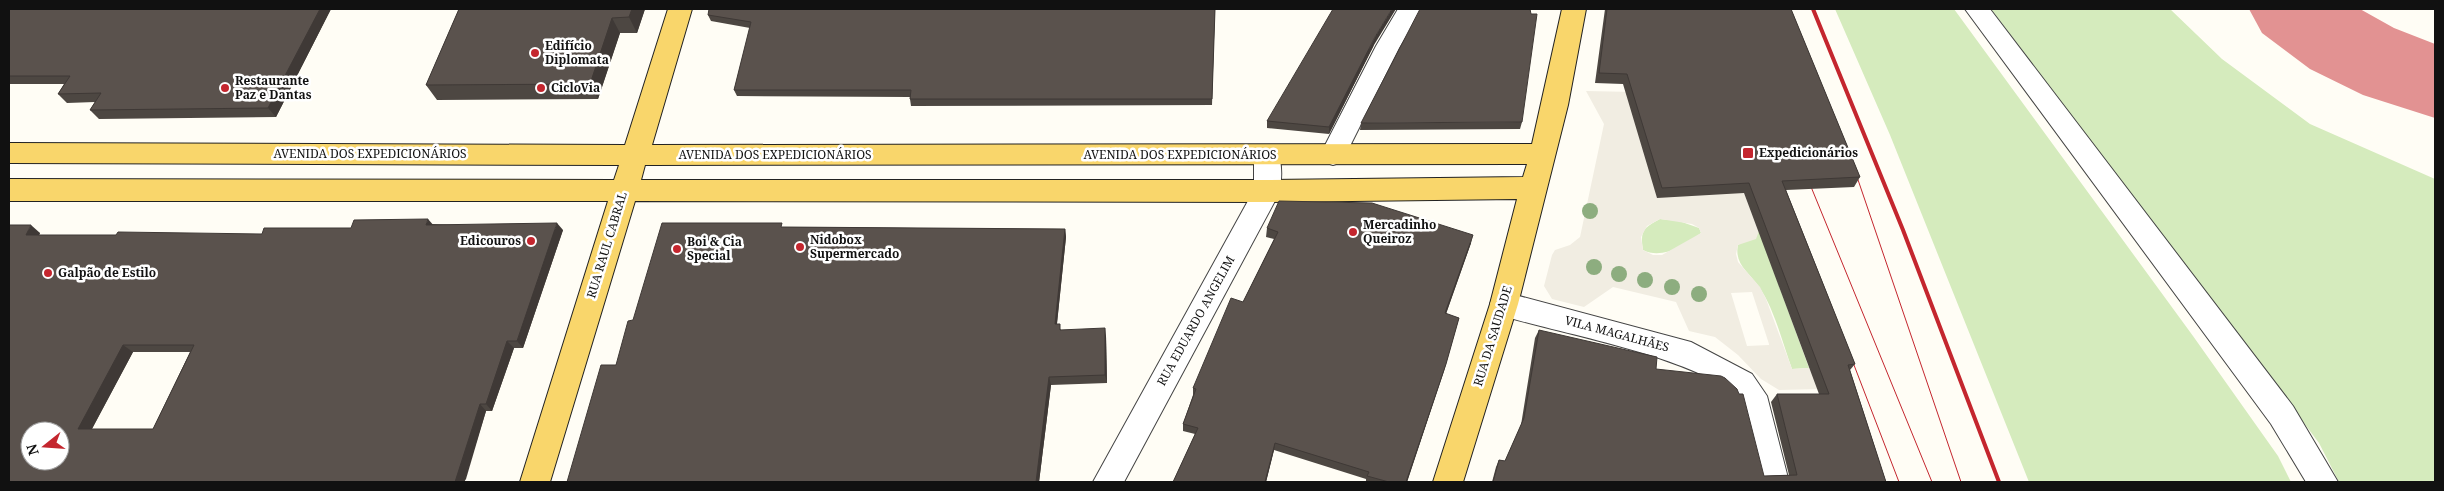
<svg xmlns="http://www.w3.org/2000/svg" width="2444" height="491" font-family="'Noto Serif',serif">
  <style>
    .green { fill: #d5ebbd }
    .plaza { fill: #f1ede2; fill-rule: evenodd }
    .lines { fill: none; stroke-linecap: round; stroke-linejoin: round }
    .taxiway { fill: #e29292; fill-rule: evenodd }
    .minor-casing { stroke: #444; stroke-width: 2 }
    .major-casing { stroke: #222; stroke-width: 2 }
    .minor { fill: #fff; fill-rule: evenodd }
    .major { fill: #f9d66b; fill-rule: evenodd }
    .tram { stroke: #c4262e; stroke-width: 1 }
    .rail { stroke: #c4262e; stroke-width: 4 }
    .tree { fill: #8dad7f }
    .wall { fill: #4d4742; fill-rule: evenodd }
    .shaded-wall { fill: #3f3936 }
    .building { fill: #5a524d; stroke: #3f3936; fill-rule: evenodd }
    .poi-dot { fill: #c4262e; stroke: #fff; stroke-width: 2 }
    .labels { text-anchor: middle; stroke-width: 5; stroke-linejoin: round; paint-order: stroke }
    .poi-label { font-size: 12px; font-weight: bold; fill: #111; stroke: #fff; text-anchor: start }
    .street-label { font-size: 12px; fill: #111; stroke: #fff }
  </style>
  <rect width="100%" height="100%" fill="#fffdf5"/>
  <!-- green -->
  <g class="green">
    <polygon points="1835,9 1954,9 2193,336 2278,456 2291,482 2029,482 1890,135"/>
    <polygon points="1991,9 2170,9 2222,59 2310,124 2435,179 2435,482 2339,482 2319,443"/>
    <path d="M 1660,219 L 1679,221 L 1699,228 L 1701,233 C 1685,245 1662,260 1643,250 C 1640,231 1643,228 1660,219 Z"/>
    <path d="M 1759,231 L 1809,368 L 1792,369 C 1783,344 1774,308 1759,287 C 1749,272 1734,264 1738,245 Z"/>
  </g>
  <!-- plaza -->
  <path class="plaza" d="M 1586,91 L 1635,92 L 1744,193 L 1759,231 L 1756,239 L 1738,245 L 1736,254 L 1738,262 L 1760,287 L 1766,299 L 1792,369 L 1809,368 L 1820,389 L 1779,390 L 1761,379 L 1738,355 L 1715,337 L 1689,331 L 1676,302 L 1613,287 L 1584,307 L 1552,299 L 1544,286 L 1552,255 L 1555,250 L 1570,245 L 1580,237 L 1604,124 ZM 1660,219 L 1692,224 L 1699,228 L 1701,233 L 1662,255 L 1653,255 L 1643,250 L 1641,237 L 1647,226 ZM 1752,292 L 1769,344 L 1769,345 L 1747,346 L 1731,293 Z"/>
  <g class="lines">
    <!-- taxiway -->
    <polygon class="taxiway" points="2249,9 2360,9 2394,28 2435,44 2435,118 2363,95 2310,69 2262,33"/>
    <defs>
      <g id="minor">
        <polygon points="1398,9 1422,9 1399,48 1342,162 1333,165 1324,162 1320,155 1376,46"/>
        <polygon points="1965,9 1990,9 2293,406 2338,482 2306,482 2271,424"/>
        <path d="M 1267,145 L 1276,148 C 1283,161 1283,186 1276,199 L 1124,482 L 1093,482 L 1254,190 L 1254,155 L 1258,148 Z"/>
        <path d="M 1504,292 L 1691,342 L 1752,374 L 1767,396 L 1789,482 L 1759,482 L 1739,401 C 1705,357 1552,333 1494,313 L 1490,304 L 1494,295 Z"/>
      </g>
      <path id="major" d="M 668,9 L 692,9 L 652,145 L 1532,144 L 1562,9 L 1586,9 L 1568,105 L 1518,304 L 1463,482 L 1433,482 L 1490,304 L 1517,199 L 1267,202 L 635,201 L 550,482 L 520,482 L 608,201 L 9,201 L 9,179 L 614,180 L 619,165 L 9,163 L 9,143 L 625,145 ZM 1527,164 L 1523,177 L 1267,180 L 641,180 L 645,165 Z"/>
    </defs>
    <!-- minor casing -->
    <use href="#minor" class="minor-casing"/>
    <!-- major casing -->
    <use href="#major" class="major-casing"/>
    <!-- minor -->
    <use href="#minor" class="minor"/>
    <!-- major -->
    <use href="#major" class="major"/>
    <!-- tram -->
    <g class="tram">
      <polyline points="1854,168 1961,482"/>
      <polyline points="1807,177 1932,482"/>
      <polyline points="1849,352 1899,482"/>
    </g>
    <!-- rail -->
    <polyline class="rail" points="1813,9 1903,230 1999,482"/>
  </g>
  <!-- trees -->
  <g class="tree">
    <circle cx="1590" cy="211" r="8"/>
    <circle cx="1594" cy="267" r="8"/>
    <circle cx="1619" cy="274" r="8"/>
    <circle cx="1645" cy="280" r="8"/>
    <circle cx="1672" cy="287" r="8"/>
    <circle cx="1699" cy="294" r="8"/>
  </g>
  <!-- wall -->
  <g class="wall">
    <polygon points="9,9 331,9 276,117 99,119 90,110 95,102 67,103 58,94 64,84 9,84"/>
    <polygon points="459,9 645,9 637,33 620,33 598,99 437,100 426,85"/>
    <polygon points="1215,9 1212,105 911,106 910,99 910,97 737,96 734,90 750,28 711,21 708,15"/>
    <polygon points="1605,9 1791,9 1860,177 1854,187 1786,190 1855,364 1850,370 1886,482 1492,482 1496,467 1499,460 1505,461 1521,425 1535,338 1539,330 1656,369 1764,476 1789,475 1771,402 1777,394 1819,394 1744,193 1657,198 1623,84 1595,83"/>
    <polygon points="1374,45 1329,134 1267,128 1267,121"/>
    <polygon points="1522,122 1520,129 1360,130 1361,123"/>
    <path d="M 433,224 L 563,230 L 523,348 L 514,348 L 492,411 L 486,411 L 464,482 L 9,482 L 9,225 L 40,233 L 39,235 L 116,235 L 262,234 ZM 133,352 L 190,352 L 153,429 L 92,429 Z"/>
    <polygon points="784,227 1065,229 1066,237 1057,324 1061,330 1106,336 1107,383 1051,385 1039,482 567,482 616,365"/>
    <polygon points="1267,228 1471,243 1446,314 1459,318 1444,371 1407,482 1366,482 1366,479 1274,450 1266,482 1173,482 1195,434 1183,431 1183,424 1193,395 1193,388 1243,302 1274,239 1266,237"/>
  </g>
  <!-- shaded-wall -->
  <g class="shaded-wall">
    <polygon points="320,9 331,9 276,117 268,108"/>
    <polygon points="632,9 645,9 637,33 629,17"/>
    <polygon points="1392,9 1396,9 1374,45 1329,134 1329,127 1375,37"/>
    <polygon points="612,18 620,33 598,99 590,84"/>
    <polygon points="428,219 435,227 426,225"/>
    <polygon points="557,223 563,230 523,348 517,341"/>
    <polygon points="31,225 40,233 36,242 26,235"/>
    <polygon points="1065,229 1066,237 1056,332 1055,324"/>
    <polygon points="1473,235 1471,243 1443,322 1445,313"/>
    <polygon points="1105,328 1106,336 1107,383 1105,375"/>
    <polygon points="507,341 514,348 492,411 486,404"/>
    <polygon points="123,345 133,352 88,436 78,429"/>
    <polygon points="1446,364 1407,482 1406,482"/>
    <polygon points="1049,377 1051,385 1039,482 1036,482"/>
    <polygon points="480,404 486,411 466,479 464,482 455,482"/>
    <polygon points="1275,443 1274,450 1266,482 1265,482"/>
  </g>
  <!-- building -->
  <g class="building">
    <polygon points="9,9 320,9 268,108 90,110 101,93 58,94 70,76 9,76"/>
    <polygon points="459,9 632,9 629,17 612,18 590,84 426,85"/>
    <polygon points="709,9 1215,9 1212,99 910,99 911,90 734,90 751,22 708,15"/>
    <polygon points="1333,9 1392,9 1375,37 1329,127 1267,121"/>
    <polygon points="1420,9 1530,9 1531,14 1537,14 1522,122 1361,123"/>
    <polygon points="1607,9 1791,9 1860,177 1782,181 1855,364 1848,365 1886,482 1493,482 1499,460 1505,461 1524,418 1539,330 1657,357 1656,369 1721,376 1725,378 1737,389 1739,394 1743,394 1764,476 1797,475 1777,394 1829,394 1749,183 1662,188 1627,74 1599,73"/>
    <polygon points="1279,201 1372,203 1473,235 1445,313 1459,318 1446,364 1406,482 1389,482 1367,476 1369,472 1275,443 1265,482 1173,482 1198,428 1183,424 1196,389 1193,388 1231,298 1243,302 1278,232 1267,228"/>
    <path d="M 428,219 L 426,225 L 557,223 L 517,341 L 507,341 L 486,404 L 480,404 L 455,482 L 9,482 L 9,225 L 31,225 L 26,235 L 116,235 L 118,232 L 262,234 L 264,228 L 351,228 L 354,220 ZM 123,345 L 194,345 L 153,429 L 78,429 ZM 30,431 L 60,431 L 60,461 L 30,461 Z"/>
    <polygon points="662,223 782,223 781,227 1065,229 1055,324 1060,324 1060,330 1105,328 1105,375 1049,377 1036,482 567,482 601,365 616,365 628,321 633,320"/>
  </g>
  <!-- markers -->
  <g class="poi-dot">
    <circle cx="535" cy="53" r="5"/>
    <circle cx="225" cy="88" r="5"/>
    <circle cx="541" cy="88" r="5"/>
    <rect x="1742" y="147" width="12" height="12" rx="2.5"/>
    <circle cx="1353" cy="232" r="5"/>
    <circle cx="531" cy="241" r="5"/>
    <circle cx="800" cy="247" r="5"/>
    <circle cx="677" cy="249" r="5"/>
    <circle cx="48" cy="273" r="5"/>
  </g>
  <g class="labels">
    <!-- poi labels -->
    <g class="poi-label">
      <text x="545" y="50">Edifício<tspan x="545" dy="14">Diplomata</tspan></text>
      <text x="235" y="85">Restaurante<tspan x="235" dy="14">Paz e Dantas</tspan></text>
      <text x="551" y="92">CicloVia</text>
      <text x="1759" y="157">Expedicionários</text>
      <text x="1363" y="229">Mercadinho<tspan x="1363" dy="14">Queiroz</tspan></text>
      <text x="810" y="244">Nidobox<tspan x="810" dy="14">Supermercado</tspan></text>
      <text x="521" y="245" text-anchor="end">Edicouros</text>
      <text x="687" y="246">Boi &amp; Cia<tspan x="687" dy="14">Special</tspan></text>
      <text x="58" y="277">Galpão de Estilo</text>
    </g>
    <!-- street labels -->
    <g class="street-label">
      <text x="370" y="158">AVENIDA DOS EXPEDICIONÁRIOS</text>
      <text x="775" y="159">AVENIDA DOS EXPEDICIONÁRIOS</text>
      <text x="1180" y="159">AVENIDA DOS EXPEDICIONÁRIOS</text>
      <text transform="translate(607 245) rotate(-73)" y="4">RUA RAUL CABRAL</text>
      <text transform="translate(1196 321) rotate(-61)" y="4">RUA EDUARDO ANGELIM</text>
      <text transform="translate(1617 334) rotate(15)" y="4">VILA MAGALHÃES</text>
      <text transform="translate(1493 336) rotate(-73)" y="4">RUA DA SAUDADE</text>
    </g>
  </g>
  <!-- border -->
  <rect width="2444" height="491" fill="none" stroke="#111111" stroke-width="20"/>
  <!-- north arrow -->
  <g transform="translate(45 446) rotate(253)"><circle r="24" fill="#ffffff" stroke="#a0a0a0"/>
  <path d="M0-4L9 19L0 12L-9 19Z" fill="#c4262e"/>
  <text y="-8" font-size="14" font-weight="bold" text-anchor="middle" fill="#111111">N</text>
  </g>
</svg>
